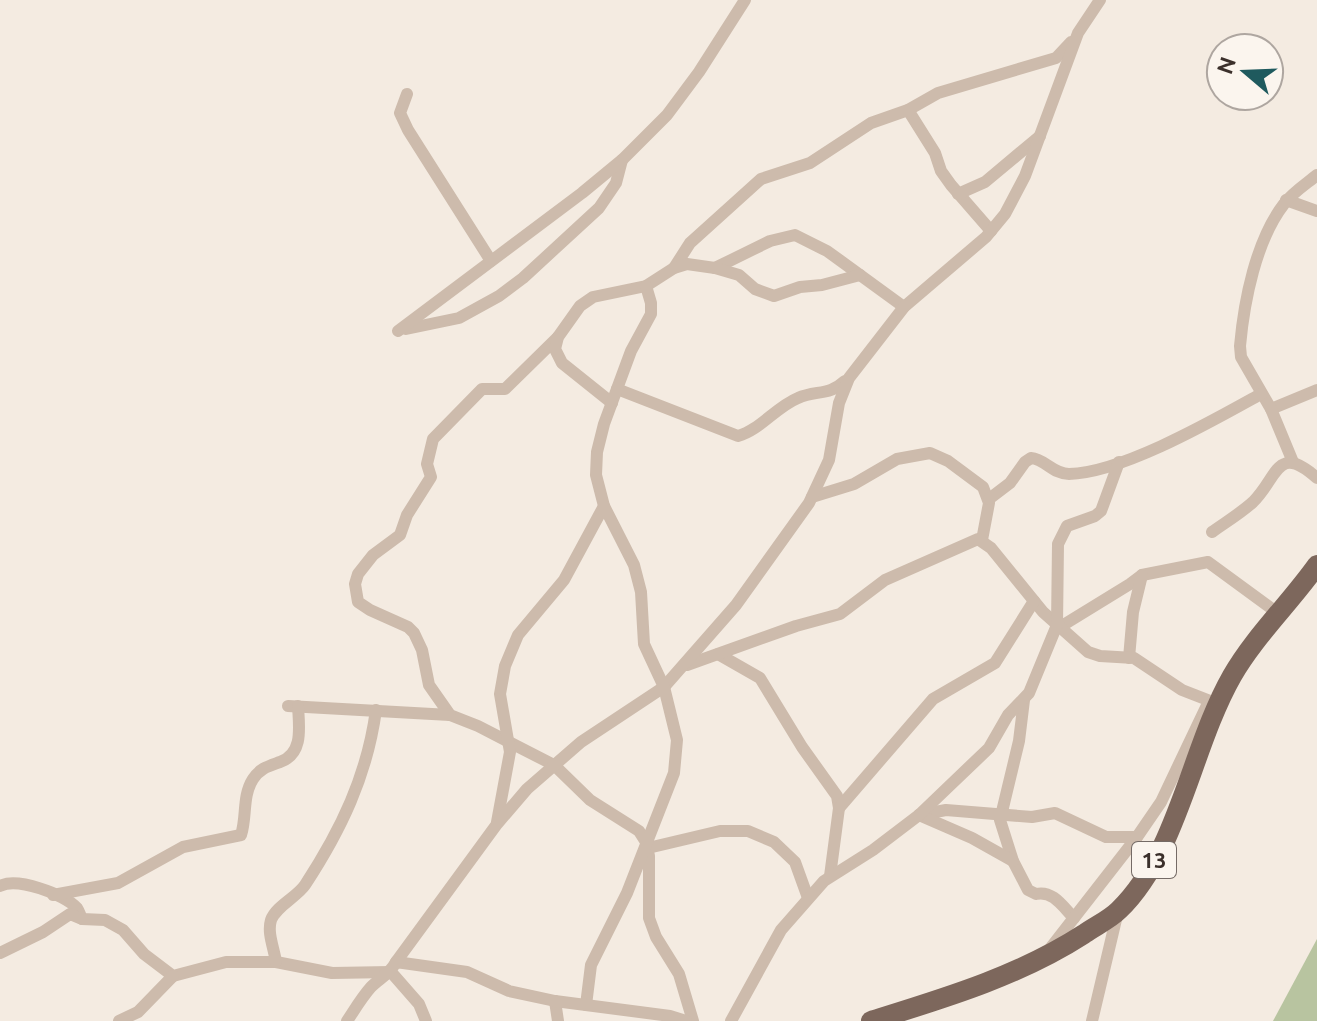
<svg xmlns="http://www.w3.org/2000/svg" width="1317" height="1021" font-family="Ubuntu,sans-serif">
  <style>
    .green { fill: #b8c4a0 }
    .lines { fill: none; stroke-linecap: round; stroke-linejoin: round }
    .street { stroke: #cdbbac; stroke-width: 12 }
    .primary { stroke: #7d675c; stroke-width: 20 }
    .labels { text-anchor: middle; stroke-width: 6; stroke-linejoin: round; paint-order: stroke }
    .shield { fill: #fbf5ee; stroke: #756b66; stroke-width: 2 }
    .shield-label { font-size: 22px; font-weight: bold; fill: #3b302b }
  </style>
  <rect width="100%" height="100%" fill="#f4ebe1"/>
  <!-- green -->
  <polygon class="green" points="1317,939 1317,1021 1273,1021"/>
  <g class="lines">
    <!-- street -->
    <g class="street">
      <polyline points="407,94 400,113 408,130 491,261"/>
      <polyline points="908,110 935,153 941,171 951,185 991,231"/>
      <polyline points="958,194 985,182 1040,136"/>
      <polyline points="1286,200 1317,211"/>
      <polyline points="674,268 690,243 761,179 810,163 871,123 908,110 938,93 1056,58 1071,42"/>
      <polyline points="715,268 770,241 795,235 827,251 904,307"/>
      <polyline points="406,329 459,318 499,296 523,278 599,208 616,183 622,160"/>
      <polyline points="398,331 582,193 622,160 667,115 699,72 745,0"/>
      <polyline points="558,337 505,389 482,389 433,439 427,464 431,477 407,515 400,535 373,555 358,574 355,584 358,602 370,610 408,627 414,633 422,650 429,685 450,715 478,726 554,765 590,800 639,831 646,842 649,856 649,918 656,937 679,974 693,1021"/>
      <path d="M 617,389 L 738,436 C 760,430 776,407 798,398 C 816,390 829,396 845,381"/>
      <polyline points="612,403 562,363 555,349 558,337 580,306 593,297 646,286 674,268 687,264 715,268 739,275 755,289 774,296 800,287 822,285 860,275"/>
      <polyline points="1271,409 1317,390"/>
      <path d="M 1293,462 L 1271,409 L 1241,357 L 1240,346 C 1244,301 1256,240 1284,204 C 1292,193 1306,184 1317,175"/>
      <polyline points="812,497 854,484 897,459 930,453 948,461 983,487 989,503 982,540"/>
      <path d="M 989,499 L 1010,483 L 1025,462 L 1031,458 C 1045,459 1053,474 1069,474 C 1122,473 1214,420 1261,394"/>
      <path d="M 1212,532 C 1226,522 1241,513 1253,502 C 1278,478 1276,442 1317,478"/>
      <polyline points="1060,627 1130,584 1142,575 1208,562 1279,614"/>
      <polyline points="718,654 760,678 802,747 837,796 839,808 830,876"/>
      <polyline points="1129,658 1133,612 1142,575"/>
      <polyline points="687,665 796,626 840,614 885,580 978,539 991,548 1043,612 1088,652 1100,656 1134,658 1182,690 1218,704"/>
      <path d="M 1024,700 L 1019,741 L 1000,820 L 1013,861 L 1028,890 L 1036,894 C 1053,890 1063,907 1074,918"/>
      <polyline points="288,706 450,715"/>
      <polyline points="839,808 933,699 995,663 1034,601"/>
      <polyline points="919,815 946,810 1032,817 1055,813 1106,837 1137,837"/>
      <polyline points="919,815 972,838 1013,861"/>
      <polyline points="497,822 510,752 500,694 505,666 518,635 564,580 604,506"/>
      <polyline points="648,848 720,831 748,831 774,842 795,862 808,898"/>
      <path d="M 0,886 C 17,877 64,894 77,908 C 79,911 80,915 82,919"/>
      <path d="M 53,895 L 118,883 L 183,847 L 241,835 C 247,817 242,796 253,779 C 260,768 269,766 280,762 C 304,754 299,726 298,706"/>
      <polyline points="1049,950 1137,837 1161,802 1209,701"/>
      <polyline points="0,953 43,932 70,914 82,919 105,920 123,930 144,954 173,976 226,962 276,962 332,973 391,972"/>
      <path d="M 276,962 C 274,948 267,933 271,920 C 276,906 297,897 305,885 C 341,830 367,776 376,710"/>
      <polyline points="396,962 497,824 527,789 581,742 664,687 736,605 809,503 829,460 839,403 849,378 904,307 986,237 1005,214 1025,176 1078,33 1100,0"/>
      <polyline points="391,972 419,1004 426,1021"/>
      <polyline points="555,1001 558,1021"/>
      <polyline points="586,1005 591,965 627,893 674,773 677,740 664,687 644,644 641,592 634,565 604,506 596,475 597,452 604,424 631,351 651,314 651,303 646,286"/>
      <polyline points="119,1021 138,1012 173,976"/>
      <path d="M 347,1021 C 355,1009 362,997 371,987 C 380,978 390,974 396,962 L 467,972 L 509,991 L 555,1001 L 670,1016 L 686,1021"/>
      <polyline points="731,1021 781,930 824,881 873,850 919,815 989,748 1008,715 1029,693 1057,625 1058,544 1067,526 1095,516 1101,511 1119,462"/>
      <polyline points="1092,1021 1118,911"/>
    </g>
    <!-- primary -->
    <path class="primary" d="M 871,1021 C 945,998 1019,976 1084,934 C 1095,926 1109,920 1119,910 C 1178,853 1191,748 1232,676 C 1255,636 1290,603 1317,565"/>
  </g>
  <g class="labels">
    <!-- shield labels -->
    <rect class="shield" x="1132" y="842" width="44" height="36" rx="6"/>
    <g class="shield-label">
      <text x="1154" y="868">13</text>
    </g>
  </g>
  <!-- north arrow -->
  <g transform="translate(1245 72) rotate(289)"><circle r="38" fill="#fbf5ee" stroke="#aea6a0" stroke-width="2"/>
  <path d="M0-6L14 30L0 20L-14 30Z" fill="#1f5a5e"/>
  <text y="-12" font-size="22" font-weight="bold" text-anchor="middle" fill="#3b302b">N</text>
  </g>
</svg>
